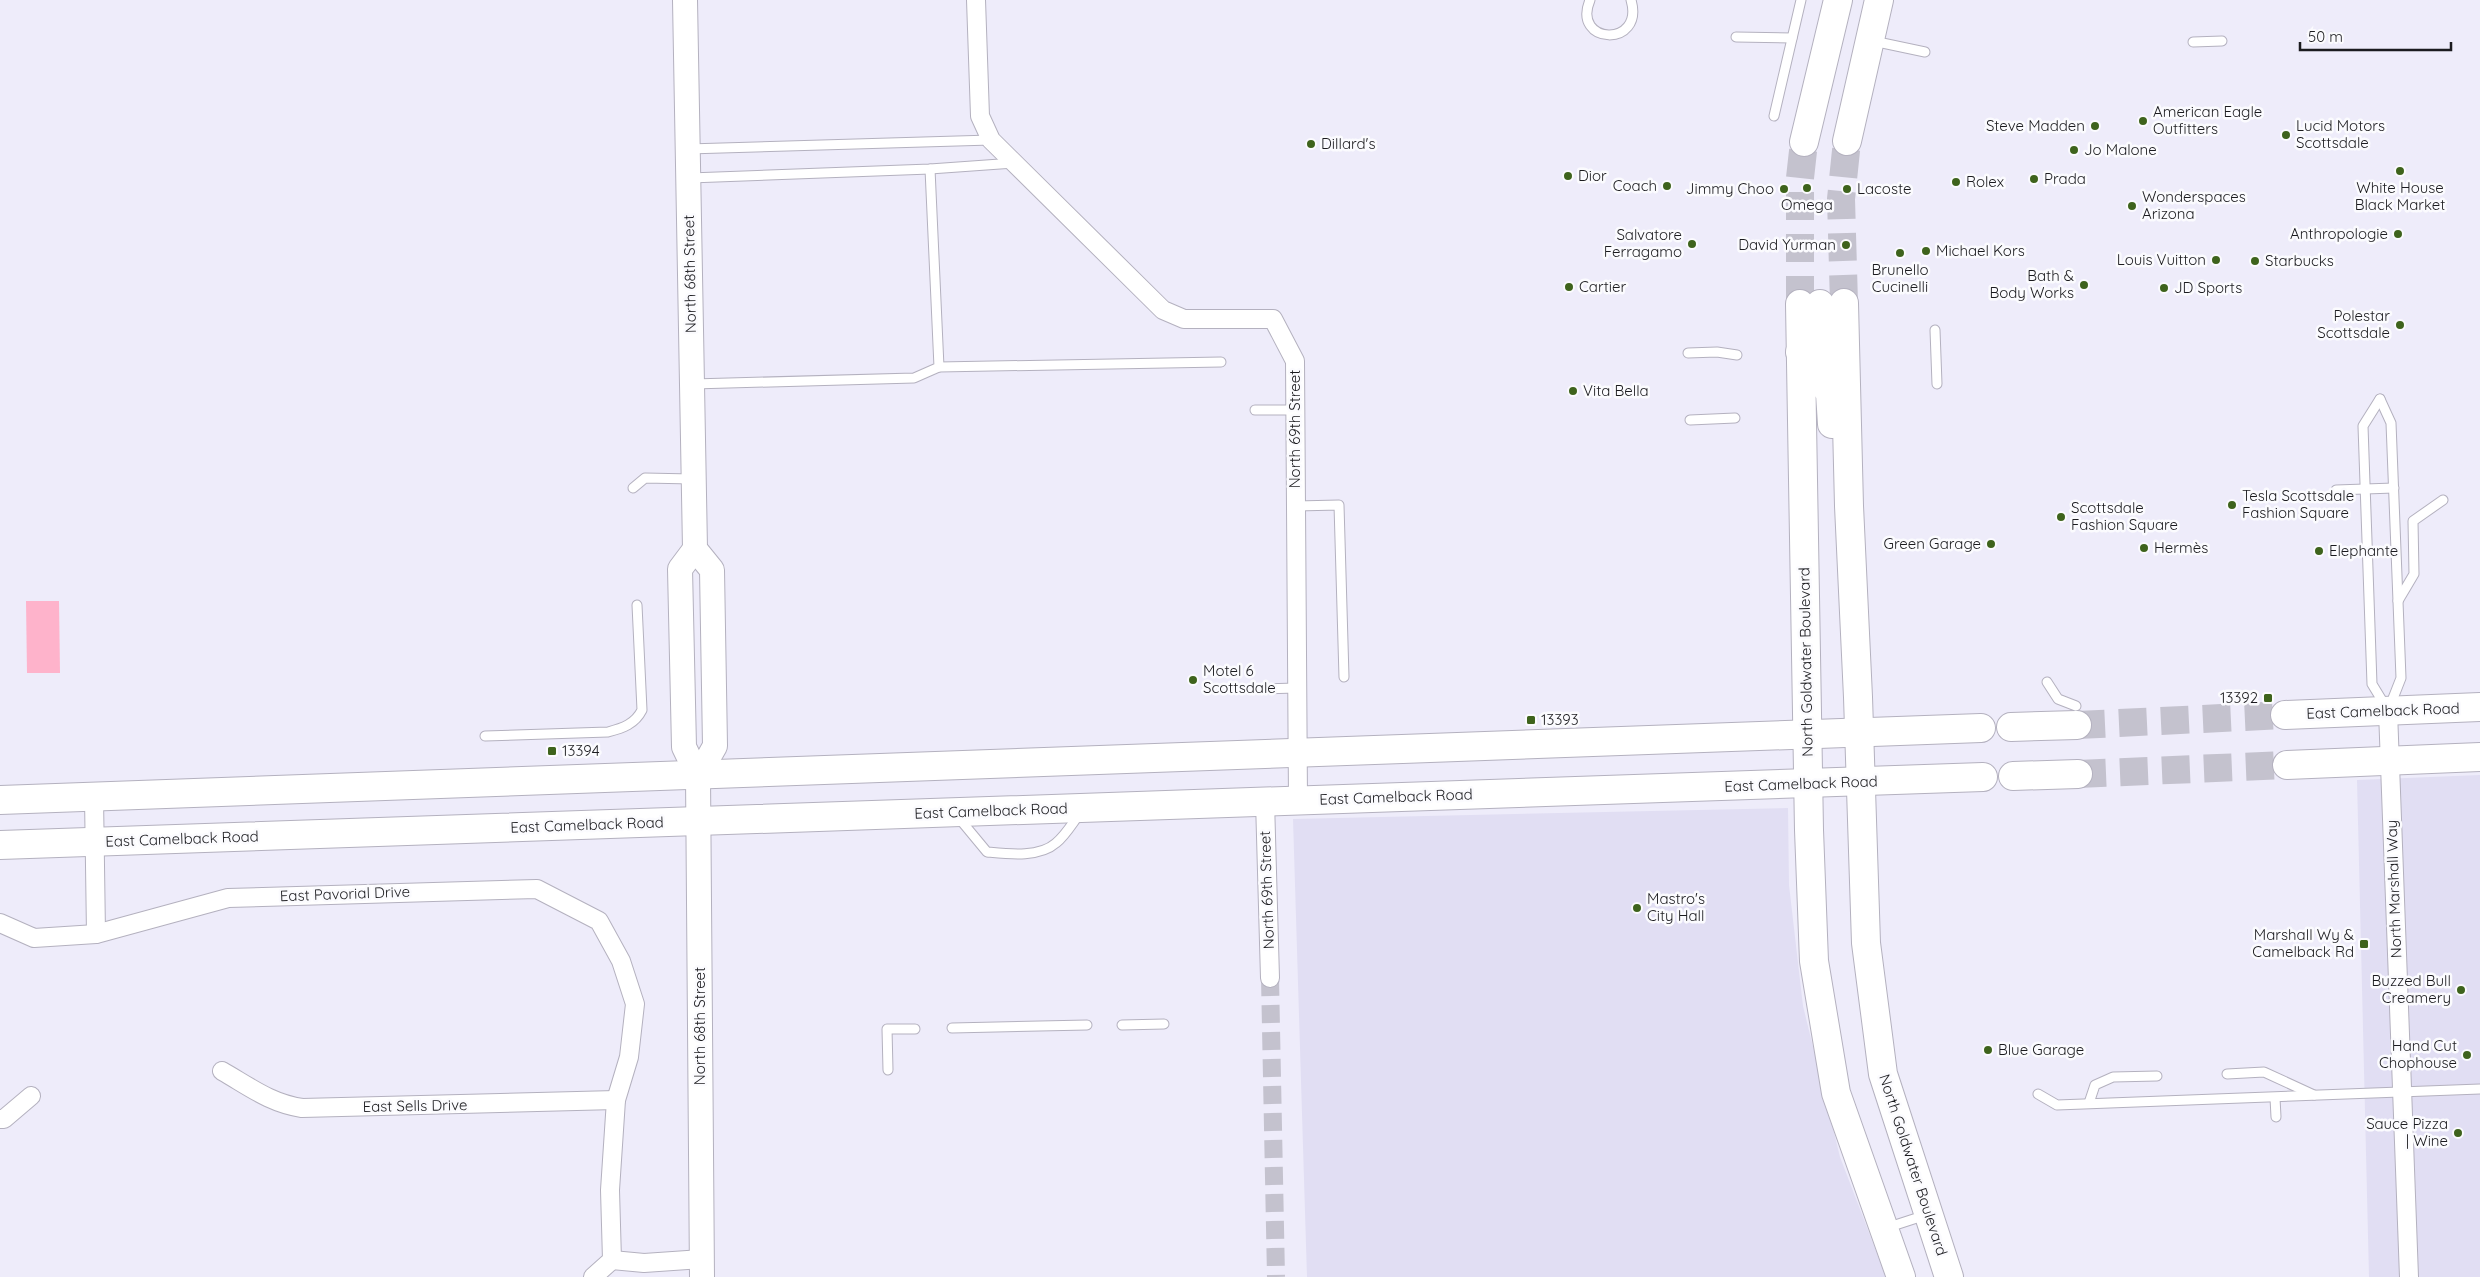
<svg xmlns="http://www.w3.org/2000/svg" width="2480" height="1277" font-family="Quicksand,sans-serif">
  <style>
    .built { fill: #e1def3 }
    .green { fill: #feb3cb }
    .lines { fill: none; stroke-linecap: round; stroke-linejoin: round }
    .street-tunnel { stroke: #c4c2ce; stroke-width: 18; stroke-dasharray: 18 9; stroke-linecap: butt }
    .primary-tunnel { stroke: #c4c2ce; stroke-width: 28; stroke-dasharray: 28 14; stroke-linecap: butt }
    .lane-casing { stroke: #b4b1bf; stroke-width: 11 }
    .street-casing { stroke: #b4b1bf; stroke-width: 20 }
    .secondary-casing { stroke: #b4b1bf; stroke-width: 26 }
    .primary-casing { stroke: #b4b1bf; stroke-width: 30 }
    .lane { stroke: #fff; stroke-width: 9 }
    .street { stroke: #fff; stroke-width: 18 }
    .secondary { stroke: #fff; stroke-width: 24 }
    .primary { stroke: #fff; stroke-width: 28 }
    .poi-dot { fill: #3e631c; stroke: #fbfbfe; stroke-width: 2 }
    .labels { text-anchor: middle; stroke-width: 5; stroke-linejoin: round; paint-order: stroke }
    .poi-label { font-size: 15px; fill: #1b1b1f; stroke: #fbfbfe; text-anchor: start }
    .street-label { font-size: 15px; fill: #1b1b1f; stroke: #fbfbfe }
  </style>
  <rect width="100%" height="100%" fill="#eeecfa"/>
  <!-- built -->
  <g class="built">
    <polygon points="2480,775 2480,1277 2369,1277 2357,780"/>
    <polygon points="1788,808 1789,885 1803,1006 1840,1157 1886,1277 1307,1277 1293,819"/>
  </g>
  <!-- green -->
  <polygon class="green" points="26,601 59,601 60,673 27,673"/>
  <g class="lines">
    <!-- street-tunnel -->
    <polyline class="street-tunnel" points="1270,978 1276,1277"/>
    <!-- primary-tunnel -->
    <g class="primary-tunnel">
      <polyline points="1844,303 1841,199 1847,141"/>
      <polyline points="1800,304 1800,178 1804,142"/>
      <polyline points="2077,725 2285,715"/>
      <polyline points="2078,774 2287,765"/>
    </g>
    <defs>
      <g id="lane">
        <path d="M 1590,0 C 1571,45 1645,48 1631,0"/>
        <polyline points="1736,37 1792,38"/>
        <polyline points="1873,41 1925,52"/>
        <polyline points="2193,42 2222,41"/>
        <polyline points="1774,116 1801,0"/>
        <polyline points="688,149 991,140"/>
        <polyline points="690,178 930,169 1014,163"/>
        <polyline points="1935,330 1937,384"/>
        <polyline points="1688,353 1717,352 1737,355"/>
        <polyline points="939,367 1221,362"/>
        <polyline points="693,384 914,378 939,367 930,169"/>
        <polyline points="2380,399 2363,426 2372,684 2386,707"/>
        <polyline points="2380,399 2391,423 2401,678 2390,706"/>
        <polyline points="1255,410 1295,410"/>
        <polyline points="1690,420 1735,418"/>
        <polyline points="633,488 645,478 692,479"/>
        <polyline points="2336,490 2394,488"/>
        <polyline points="1296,506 1339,505 1344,677"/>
        <polyline points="2398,601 2414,574 2413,521 2443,500"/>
        <polyline points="2047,682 2058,699 2076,706"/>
        <polyline points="1260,689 1296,688"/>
        <path d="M 485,736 L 608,732 C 623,728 635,724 642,710 L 637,605"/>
        <path d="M 958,817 L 987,852 C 1008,854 1039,858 1056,843 C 1066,835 1073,822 1081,812"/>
        <polyline points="1122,1025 1164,1024"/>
        <polyline points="952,1028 1087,1025"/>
        <polyline points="888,1070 887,1029 915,1029"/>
        <polyline points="2227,1074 2264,1072 2314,1095"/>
        <polyline points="2038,1094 2057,1105 2480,1089"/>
        <polyline points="2275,1098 2276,1117"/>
        <polyline points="2089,1103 2095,1085 2113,1077 2157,1076"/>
        <polyline points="1886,1228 1926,1215"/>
      </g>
      <g id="street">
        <polyline points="976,0 980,116 991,140 1163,310 1184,319 1273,319 1295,361 1298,800"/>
        <polyline points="2388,711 2409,1277"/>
        <polyline points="94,797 96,934"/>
        <polyline points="1265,801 1270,978"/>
        <polyline points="0,923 34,938 96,934 228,898 537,889 599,921 621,961 635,1004 629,1057 616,1100 610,1190 612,1260 593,1277"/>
        <path d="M 222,1071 C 250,1087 270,1103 302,1108 L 616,1100"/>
        <polyline points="0,1119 4,1119 31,1096"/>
        <polyline points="612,1260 644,1263 702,1259"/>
      </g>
      <g id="secondary">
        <polyline points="685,0 695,549 712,570 715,746 698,776"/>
        <polyline points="695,549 680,569 684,747 698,776 702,1277"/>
      </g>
      <g id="primary">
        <polyline points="1847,141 1879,0"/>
        <polyline points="1804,142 1838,0"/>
        <polyline points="1844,303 1849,506 1858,697 1866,943 1883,1074 1949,1277"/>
        <polyline points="1800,304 1809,830 1814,961 1836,1093 1901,1277"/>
        <path d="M 1820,304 C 1820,339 1817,348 1839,377"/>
        <polyline points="1800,352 1830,393 1832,424"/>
        <polyline points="2285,715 2480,707"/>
        <polyline points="2011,727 2077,725"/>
        <polyline points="2287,765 2480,757"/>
        <polyline points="2013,776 2078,774"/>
        <polyline points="0,800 1981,728"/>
        <polyline points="0,845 1983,777"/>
      </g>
    </defs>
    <!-- lane casing -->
    <use href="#lane" class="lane-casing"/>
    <!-- street casing -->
    <use href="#street" class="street-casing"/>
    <!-- secondary casing -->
    <use href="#secondary" class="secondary-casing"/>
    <!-- primary casing -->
    <use href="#primary" class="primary-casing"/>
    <!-- lane -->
    <use href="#lane" class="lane"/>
    <!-- street -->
    <use href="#street" class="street"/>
    <!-- secondary -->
    <use href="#secondary" class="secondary"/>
    <!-- primary -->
    <use href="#primary" class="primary"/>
  </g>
  <!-- markers -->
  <g class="poi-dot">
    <circle cx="2143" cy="121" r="5"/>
    <circle cx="2095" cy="126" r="5"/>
    <circle cx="2286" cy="135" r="5"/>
    <circle cx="1311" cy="144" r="5"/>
    <circle cx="2074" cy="150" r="5"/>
    <circle cx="2400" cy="171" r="5"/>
    <circle cx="1568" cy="176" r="5"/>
    <circle cx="2034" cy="179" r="5"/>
    <circle cx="1956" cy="182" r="5"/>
    <circle cx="1667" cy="186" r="5"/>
    <circle cx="1807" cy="188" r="5"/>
    <circle cx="1784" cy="189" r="5"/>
    <circle cx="1847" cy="189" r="5"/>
    <circle cx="2132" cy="206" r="5"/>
    <circle cx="2398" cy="234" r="5"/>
    <circle cx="1692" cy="244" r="5"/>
    <circle cx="1846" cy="245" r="5"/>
    <circle cx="1926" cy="251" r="5"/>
    <circle cx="1900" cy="253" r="5"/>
    <circle cx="2216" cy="260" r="5"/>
    <circle cx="2255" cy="261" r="5"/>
    <circle cx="2084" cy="285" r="5"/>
    <circle cx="1569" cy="287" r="5"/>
    <circle cx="2164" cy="288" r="5"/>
    <circle cx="2400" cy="325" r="5"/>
    <circle cx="1573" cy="391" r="5"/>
    <circle cx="2232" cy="505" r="5"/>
    <circle cx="2061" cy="517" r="5"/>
    <circle cx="1991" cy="544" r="5"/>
    <circle cx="2144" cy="548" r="5"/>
    <circle cx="2319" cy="551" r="5"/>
    <circle cx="1193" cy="680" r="5"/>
    <rect x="2263" y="693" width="10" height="10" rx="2.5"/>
    <rect x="1526" y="715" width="10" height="10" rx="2.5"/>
    <rect x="547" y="746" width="10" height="10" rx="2.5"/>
    <circle cx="1637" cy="908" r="5"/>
    <rect x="2359" y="939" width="10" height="10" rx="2.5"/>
    <circle cx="2461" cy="990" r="5"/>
    <circle cx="1988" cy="1050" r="5"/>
    <circle cx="2467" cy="1055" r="5"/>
    <circle cx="2458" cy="1133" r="5"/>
  </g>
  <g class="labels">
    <!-- poi labels -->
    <g class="poi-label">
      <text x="2153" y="117">American Eagle<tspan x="2153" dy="17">Outfitters</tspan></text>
      <text x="2085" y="131" text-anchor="end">Steve Madden</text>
      <text x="2296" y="131">Lucid Motors<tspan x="2296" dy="17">Scottsdale</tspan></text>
      <text x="1321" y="149">Dillard's</text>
      <text x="2084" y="155">Jo Malone</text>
      <text x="1578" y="181">Dior</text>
      <text x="2044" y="184">Prada</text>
      <text x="1966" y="187">Rolex</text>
      <text x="1657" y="191" text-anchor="end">Coach</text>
      <text x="2400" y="193" text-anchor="middle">White House<tspan x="2400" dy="17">Black Market</tspan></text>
      <text x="1774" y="194" text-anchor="end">Jimmy Choo</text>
      <text x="1857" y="194">Lacoste</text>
      <text x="2142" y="202">Wonderspaces<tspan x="2142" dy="17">Arizona</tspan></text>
      <text x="1807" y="210" text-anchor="middle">Omega</text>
      <text x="2388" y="239" text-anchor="end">Anthropologie</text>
      <text x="1682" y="240" text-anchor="end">Salvatore<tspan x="1682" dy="17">Ferragamo</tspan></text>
      <text x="1836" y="250" text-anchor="end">David Yurman</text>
      <text x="1936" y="256">Michael Kors</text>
      <text x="2206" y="265" text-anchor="end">Louis Vuitton</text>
      <text x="2265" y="266">Starbucks</text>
      <text x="1900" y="275" text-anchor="middle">Brunello<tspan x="1900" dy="17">Cucinelli</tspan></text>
      <text x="2074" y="281" text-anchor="end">Bath &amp;<tspan x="2074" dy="17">Body Works</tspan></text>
      <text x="1579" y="292">Cartier</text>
      <text x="2174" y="293">JD Sports</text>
      <text x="2390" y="321" text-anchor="end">Polestar<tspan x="2390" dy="17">Scottsdale</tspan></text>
      <text x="1583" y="396">Vita Bella</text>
      <text x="2242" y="501">Tesla Scottsdale<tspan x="2242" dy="17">Fashion Square</tspan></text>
      <text x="2071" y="513">Scottsdale<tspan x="2071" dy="17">Fashion Square</tspan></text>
      <text x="1981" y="549" text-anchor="end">Green Garage</text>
      <text x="2154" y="553">Hermès</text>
      <text x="2329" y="556">Elephante</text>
      <text x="1203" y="676">Motel 6<tspan x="1203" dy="17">Scottsdale</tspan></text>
      <text x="2258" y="703" text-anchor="end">13392</text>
      <text x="1541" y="725">13393</text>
      <text x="562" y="756">13394</text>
      <text x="1647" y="904">Mastro's<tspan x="1647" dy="17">City Hall</tspan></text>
      <text x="2354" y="940" text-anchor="end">Marshall Wy &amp;<tspan x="2354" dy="17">Camelback Rd</tspan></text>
      <text x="2451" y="986" text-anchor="end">Buzzed Bull<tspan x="2451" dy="17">Creamery</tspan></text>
      <text x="2457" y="1051" text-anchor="end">Hand Cut<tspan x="2457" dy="17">Chophouse</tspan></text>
      <text x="1998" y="1055">Blue Garage</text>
      <text x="2448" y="1129" text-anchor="end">Sauce Pizza<tspan x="2448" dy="17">| Wine</tspan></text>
    </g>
    <!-- street labels -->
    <g class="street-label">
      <text transform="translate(690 274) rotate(-91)" y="5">North 68th Street</text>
      <text transform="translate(1295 429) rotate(-90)" y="5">North 69th Street</text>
      <text transform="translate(1806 662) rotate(-91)" y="5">North Goldwater Boulevard</text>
      <text transform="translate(2383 711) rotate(-2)" y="5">East Camelback Road</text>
      <text transform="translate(1801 784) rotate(-2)" y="5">East Camelback Road</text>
      <text transform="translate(1396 797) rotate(-2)" y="5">East Camelback Road</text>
      <text transform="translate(991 811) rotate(-2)" y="5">East Camelback Road</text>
      <text transform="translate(587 825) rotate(-2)" y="5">East Camelback Road</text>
      <text transform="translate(182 839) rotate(-2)" y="5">East Camelback Road</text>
      <text transform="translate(2394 889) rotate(-92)" y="5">North Marshall Way</text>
      <text transform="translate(1267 890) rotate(-92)" y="5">North 69th Street</text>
      <text transform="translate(345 894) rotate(-2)" y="5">East Pavorial Drive</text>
      <text transform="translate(700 1026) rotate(-90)" y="5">North 68th Street</text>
      <text transform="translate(415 1106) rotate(-1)" y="5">East Sells Drive</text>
      <text transform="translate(1913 1165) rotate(72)" y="5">North Goldwater Boulevard</text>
    </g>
  </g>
  <!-- scale -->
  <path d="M2300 42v8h151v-8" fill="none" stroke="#1b1b1f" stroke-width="2.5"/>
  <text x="2308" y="42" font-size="15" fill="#1b1b1f" stroke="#fbfbfe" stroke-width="4" paint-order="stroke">50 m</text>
</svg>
